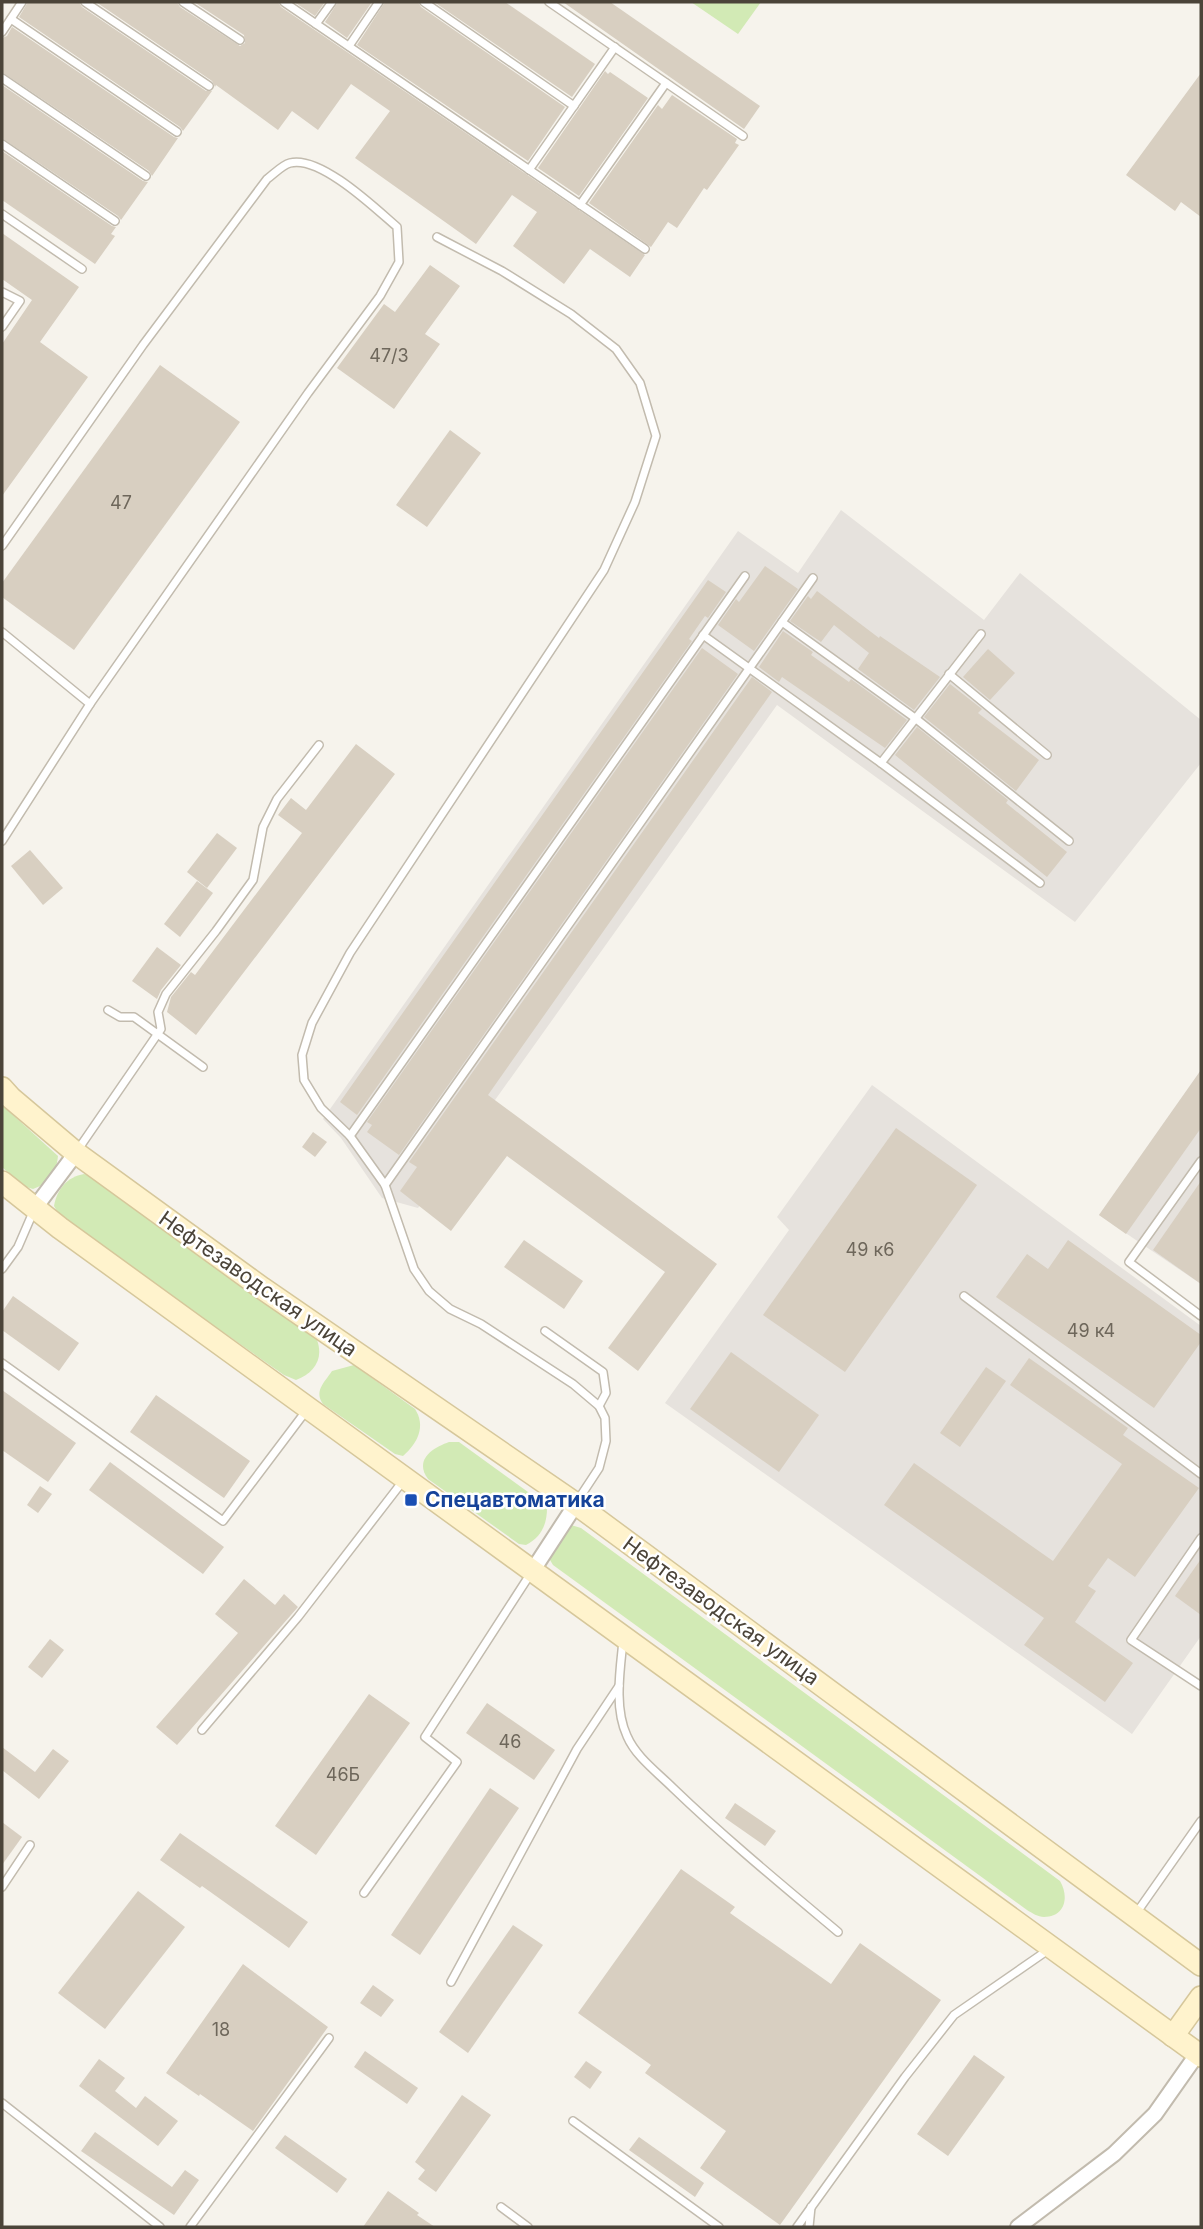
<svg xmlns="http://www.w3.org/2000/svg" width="1203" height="2229" font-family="Inter,sans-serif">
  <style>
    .industrial { fill: #e6e2dd }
    .green { fill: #d2eab5 }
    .building { fill: #d8cfc1 }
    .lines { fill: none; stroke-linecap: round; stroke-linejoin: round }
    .lane-casing { stroke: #c2bbae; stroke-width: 10 }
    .street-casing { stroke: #c2bbae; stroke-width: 18 }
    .secondary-casing { stroke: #d6c79b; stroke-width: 24 }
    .lane { stroke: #fff; stroke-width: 7 }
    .street { stroke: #fff; stroke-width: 14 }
    .secondary { stroke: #fff3cd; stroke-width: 21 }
    .transit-dot { fill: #1a4fb4; stroke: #fff; stroke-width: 2.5 }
    .labels { text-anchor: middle; stroke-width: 5; stroke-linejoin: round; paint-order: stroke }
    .number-label { font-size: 18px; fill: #6e675b }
    .street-label { font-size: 21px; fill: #4b4439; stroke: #fff }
    .transit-label { font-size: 21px; font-weight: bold; fill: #164399; stroke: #fff; text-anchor: start }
  </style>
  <rect width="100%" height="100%" fill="#f6f3ec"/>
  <!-- industrial -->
  <g class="industrial">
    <polygon points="841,510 984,620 1020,573 1201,720 1201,763 1075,922 777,705 418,1208 382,1198 341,1138 323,1119 738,531 798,573"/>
    <polygon points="1201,1070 1201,1284 1099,1215"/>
    <polygon points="872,1085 1201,1326 1201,1636 1132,1734 665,1403 789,1230 777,1217"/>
  </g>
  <!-- green -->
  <g class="green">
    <polygon points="691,2 761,2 738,34"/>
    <path d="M 2,1105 L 58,1156 C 56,1174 50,1183 33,1189 L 23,1186 L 2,1167 Z"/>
    <path d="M 84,1174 L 91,1176 L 317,1340 C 324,1359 314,1373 296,1380 L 284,1375 L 61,1218 L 54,1206 C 57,1189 67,1177 84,1174 Z"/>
    <path d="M 354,1365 L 415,1409 C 426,1426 418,1443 403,1456 L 395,1454 L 323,1404 C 314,1391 324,1383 332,1371 Z"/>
    <path d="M 449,1442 L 459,1442 L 539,1500 L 547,1508 C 547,1525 541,1537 526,1545 L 519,1544 L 428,1479 C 414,1460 432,1448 449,1442 Z"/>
    <path d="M 571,1525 L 581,1528 L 1060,1881 C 1069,1896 1066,1917 1044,1917 C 1038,1917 1032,1913 1027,1910 L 553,1565 L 547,1555 Z"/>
  </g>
  <!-- building -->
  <g class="building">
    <polygon points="28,2 79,2 82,7 206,91 212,91 183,131 180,127 19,17"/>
    <polygon points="96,2 177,2 180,7 240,46 245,43 244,35 194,2 278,2 281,7 645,255 630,277 590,249 564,284 513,246 537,212 512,195 476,244 355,158 390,111 351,84 318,130 292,111 278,130 216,85 215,87 212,81"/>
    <polygon points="294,2 325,2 315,16"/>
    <polygon points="338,2 372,2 347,38 325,22"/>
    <polygon points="385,2 418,2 421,7 565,107 528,161 357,45"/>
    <polygon points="434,2 505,2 595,64 572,97"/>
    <polygon points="563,2 610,2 760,106 744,129"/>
    <polygon points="12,27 174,137 178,138 152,176 149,171 2,72 2,38 7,36"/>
    <polygon points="605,71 608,74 610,72 648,98 579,196 538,168"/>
    <polygon points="1201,73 1201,217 1181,202 1175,211 1126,175"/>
    <polygon points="2,85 143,181 148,182 121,220 118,216 2,138"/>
    <polygon points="672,95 737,139 735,143 739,145 707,190 704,188 677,228 668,222 651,247 589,203 658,105 662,109"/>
    <polygon points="2,151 112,226 116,227 111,234 115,236 95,264 2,200"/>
    <polygon points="2,233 79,287 40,342 88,377 2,496 2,344 32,300 2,279"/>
    <polygon points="430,265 460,286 425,334 440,344 394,409 337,368 384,304 395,312"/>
    <polygon points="160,365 240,422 74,650 2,597 2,583"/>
    <polygon points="450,430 481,453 427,527 396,505"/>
    <polygon points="765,566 798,589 754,651 718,625 736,599 739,602"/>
    <polygon points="708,580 726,592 708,618 705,616 689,639 692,641 357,1115 340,1102"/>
    <polygon points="817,591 879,638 880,636 940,677 914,710 858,669 869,653 834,625 821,642 790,621 808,596 811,599"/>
    <polygon points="783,631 813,652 811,655 849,682 851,679 907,720 885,748 782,677 779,682 759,667"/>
    <polygon points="702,648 738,674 399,1155 367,1132 372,1125 367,1122"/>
    <polygon points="988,649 1015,673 990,700 963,677"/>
    <polygon points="752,677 772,692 488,1095 717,1264 638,1371 608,1348 665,1272 507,1156 451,1231 400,1191 417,1167 409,1162"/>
    <polygon points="950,684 982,709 978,713 1039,760 1016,791 924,717"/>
    <polygon points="917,727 1008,800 1006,803 1067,852 1047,877 895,755"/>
    <polygon points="356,744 395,774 196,1035 167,1012 171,997 191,972 195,975 302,833 278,815 291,798 306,810"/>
    <polygon points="217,833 237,848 207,888 187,872"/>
    <polygon points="30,850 63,888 43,905 11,866"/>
    <polygon points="197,881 213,893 180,937 164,924"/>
    <polygon points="157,947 181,965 161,990 157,999 132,981"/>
    <polygon points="1201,1070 1201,1128 1126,1234 1099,1215"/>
    <polygon points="896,1128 977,1185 845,1372 763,1315"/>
    <polygon points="313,1132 327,1142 315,1157 302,1147"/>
    <polygon points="1201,1181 1201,1284 1153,1250"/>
    <polygon points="524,1240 583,1281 564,1309 504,1267"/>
    <polygon points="1068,1240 1201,1335 1201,1342 1154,1408 996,1297 1027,1254 1048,1269"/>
    <polygon points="13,1296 79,1343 59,1371 2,1330 2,1312"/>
    <polygon points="731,1352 819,1415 779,1472 690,1409"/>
    <polygon points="1029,1358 1128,1428 1123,1435 1199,1488 1135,1577 1108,1558 1088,1586 1096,1591 1075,1622 1133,1663 1105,1702 1024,1645 1044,1618 884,1505 914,1463 1053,1561 1122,1464 1010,1385"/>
    <polygon points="986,1367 1006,1381 960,1447 940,1433"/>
    <polygon points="2,1390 76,1443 48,1482 2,1450"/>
    <polygon points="156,1395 250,1461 224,1498 130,1432"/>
    <polygon points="110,1462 224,1547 203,1574 89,1490"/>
    <polygon points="40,1486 52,1494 38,1513 27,1505"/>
    <polygon points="1201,1559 1201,1615 1175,1596"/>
    <polygon points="244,1579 275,1605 284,1594 298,1607 177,1745 156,1727 238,1633 215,1614"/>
    <polygon points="50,1639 64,1650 42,1678 28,1667"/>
    <polygon points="369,1694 410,1723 316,1855 275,1826"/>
    <polygon points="487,1703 555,1750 534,1780 466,1733"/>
    <polygon points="2,1747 35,1772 53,1749 69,1761 39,1799 2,1770"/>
    <polygon points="490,1788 519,1808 420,1955 391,1935"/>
    <polygon points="735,1803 776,1831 765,1846 725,1818"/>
    <polygon points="2,1822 22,1837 2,1865"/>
    <polygon points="180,1833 308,1922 289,1948 202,1886 200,1888 160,1860"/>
    <polygon points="681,1869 735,1907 730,1913 831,1984 860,1943 941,2000 780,2225 700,2168 726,2131 645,2073 651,2065 578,2013"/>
    <polygon points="138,1891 185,1927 105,2029 58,1993"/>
    <polygon points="513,1925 543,1945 468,2053 439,2032"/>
    <polygon points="243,1964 328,2027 253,2131 200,2094 199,2096 166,2073"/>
    <polygon points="373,1985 394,2000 381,2017 360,2003"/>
    <polygon points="365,2051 418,2088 407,2104 354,2067"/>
    <polygon points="974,2055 1005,2077 948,2156 917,2134"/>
    <polygon points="99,2059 125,2078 115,2091 136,2108 145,2096 178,2121 158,2146 79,2086"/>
    <polygon points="586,2061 602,2072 590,2089 574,2077"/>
    <polygon points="462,2095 491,2115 436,2192 418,2179 425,2170 415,2162"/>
    <polygon points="95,2132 172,2187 185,2170 199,2180 174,2215 81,2151"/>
    <polygon points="285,2135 347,2179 337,2193 275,2148"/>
    <polygon points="639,2137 704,2183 695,2197 629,2150"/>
    <polygon points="388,2191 419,2213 417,2215 435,2227 363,2227"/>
  </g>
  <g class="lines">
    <defs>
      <g id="lane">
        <polyline points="85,2 209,86"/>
        <polyline points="183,2 240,40"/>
        <polyline points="284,2 645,249"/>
        <polyline points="424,2 574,106"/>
        <polyline points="549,2 743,136"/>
        <polyline points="11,19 177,132"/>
        <polyline points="316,24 332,2"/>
        <polyline points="2,32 22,2"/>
        <polyline points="349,46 379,2"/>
        <polyline points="2,78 146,176"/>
        <polyline points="2,144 115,221"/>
        <polyline points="529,170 615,47"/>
        <polyline points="580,205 666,83"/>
        <polyline points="2,214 82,269"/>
        <polyline points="437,237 502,271 571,314 616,349 640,383 656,436 635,502 604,570 350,953 312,1023 302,1055 304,1080 321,1108 350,1136 385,1185 414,1269 429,1291 450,1309 481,1324 573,1384 599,1406 605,1418 606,1441 599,1468 576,1503"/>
        <polyline points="2,292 20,301 2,327"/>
        <path d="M 2,546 L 143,345 L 267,179 C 274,174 282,165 290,163 C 320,155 375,208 397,227 L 399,262 L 380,296 L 308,393 L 90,704"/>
        <polyline points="782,622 915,718 1069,841"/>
        <polyline points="2,632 90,704 2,841"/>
        <polyline points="703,635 881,763 1040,883"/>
        <polyline points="949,674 1047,755"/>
        <polyline points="881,763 981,634"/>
        <polyline points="108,1010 120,1017 134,1017 203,1067"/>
        <polyline points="350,1136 745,576"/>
        <polyline points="77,1151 161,1029 158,1012 166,994 216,931 253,880 263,827 277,799 319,745"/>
        <polyline points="1201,1161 1129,1262 1201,1316"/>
        <polyline points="385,1185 813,578"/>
        <polyline points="2,1269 18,1247 34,1210"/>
        <polyline points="964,1296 1201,1474"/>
        <polyline points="545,1331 603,1372 606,1393 599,1406"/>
        <polyline points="2,1363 223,1521 306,1411"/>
        <polyline points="1201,1538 1131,1640 1201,1686"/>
        <path d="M 623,1641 C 620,1671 614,1708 627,1736 C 636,1757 657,1772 673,1788 C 725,1838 782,1885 838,1932"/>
        <polyline points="202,1730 298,1617 403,1481"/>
        <polyline points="2,1887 30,1845"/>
        <polyline points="364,1893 457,1762 425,1737 531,1573"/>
        <polyline points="1135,1915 1201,1821"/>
        <polyline points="451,1982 577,1749 619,1686"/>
        <polyline points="2,2103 160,2227"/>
        <polyline points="573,2121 719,2227"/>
        <polyline points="501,2207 528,2227"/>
        <polyline points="190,2227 329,2038"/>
        <polyline points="797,2227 905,2077 954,2015 1048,1950"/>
        <polyline points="809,2227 811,2207"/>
      </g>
      <g id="street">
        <polyline points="34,1209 76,1153"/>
        <polyline points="533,1570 576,1504"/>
        <polyline points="1018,2227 1114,2154 1155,2114 1198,2053"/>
      </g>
      <g id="secondary">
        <polyline points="2,1088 11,1098 76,1153 262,1288 576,1504 1201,1965"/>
        <polyline points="2,1182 60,1228 1201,2056"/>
        <polyline points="1173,2036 1201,1997"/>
      </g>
    </defs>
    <!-- lane casing -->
    <use href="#lane" class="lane-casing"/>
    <!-- street casing -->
    <use href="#street" class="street-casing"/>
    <!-- secondary casing -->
    <use href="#secondary" class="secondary-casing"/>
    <!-- lane -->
    <use href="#lane" class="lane"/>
    <!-- street -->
    <use href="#street" class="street"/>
    <!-- secondary -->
    <use href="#secondary" class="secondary"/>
  </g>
  <!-- markers -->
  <rect class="transit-dot" x="404" y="1493" width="14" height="14" rx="3.5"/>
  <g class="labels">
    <!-- number labels -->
    <g class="number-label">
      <text x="389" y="362">47/3</text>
      <text x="121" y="509">47</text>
      <text x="870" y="1256">49 к6</text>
      <text x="1091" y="1337">49 к4</text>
      <text x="510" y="1748">46</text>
      <text x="343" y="1781">46Б</text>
      <text x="221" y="2036">18</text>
    </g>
    <!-- street labels -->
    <g class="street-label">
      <text transform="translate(258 1284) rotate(35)" y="7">Нефтезаводская улица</text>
      <text transform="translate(721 1611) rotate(36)" y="7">Нефтезаводская улица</text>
    </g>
    <!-- transit labels -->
    <g class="transit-label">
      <text x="425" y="1507">Спецавтоматика</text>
    </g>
  </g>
  <!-- border -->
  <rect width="1203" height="2229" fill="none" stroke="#4b4439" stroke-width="7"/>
</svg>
